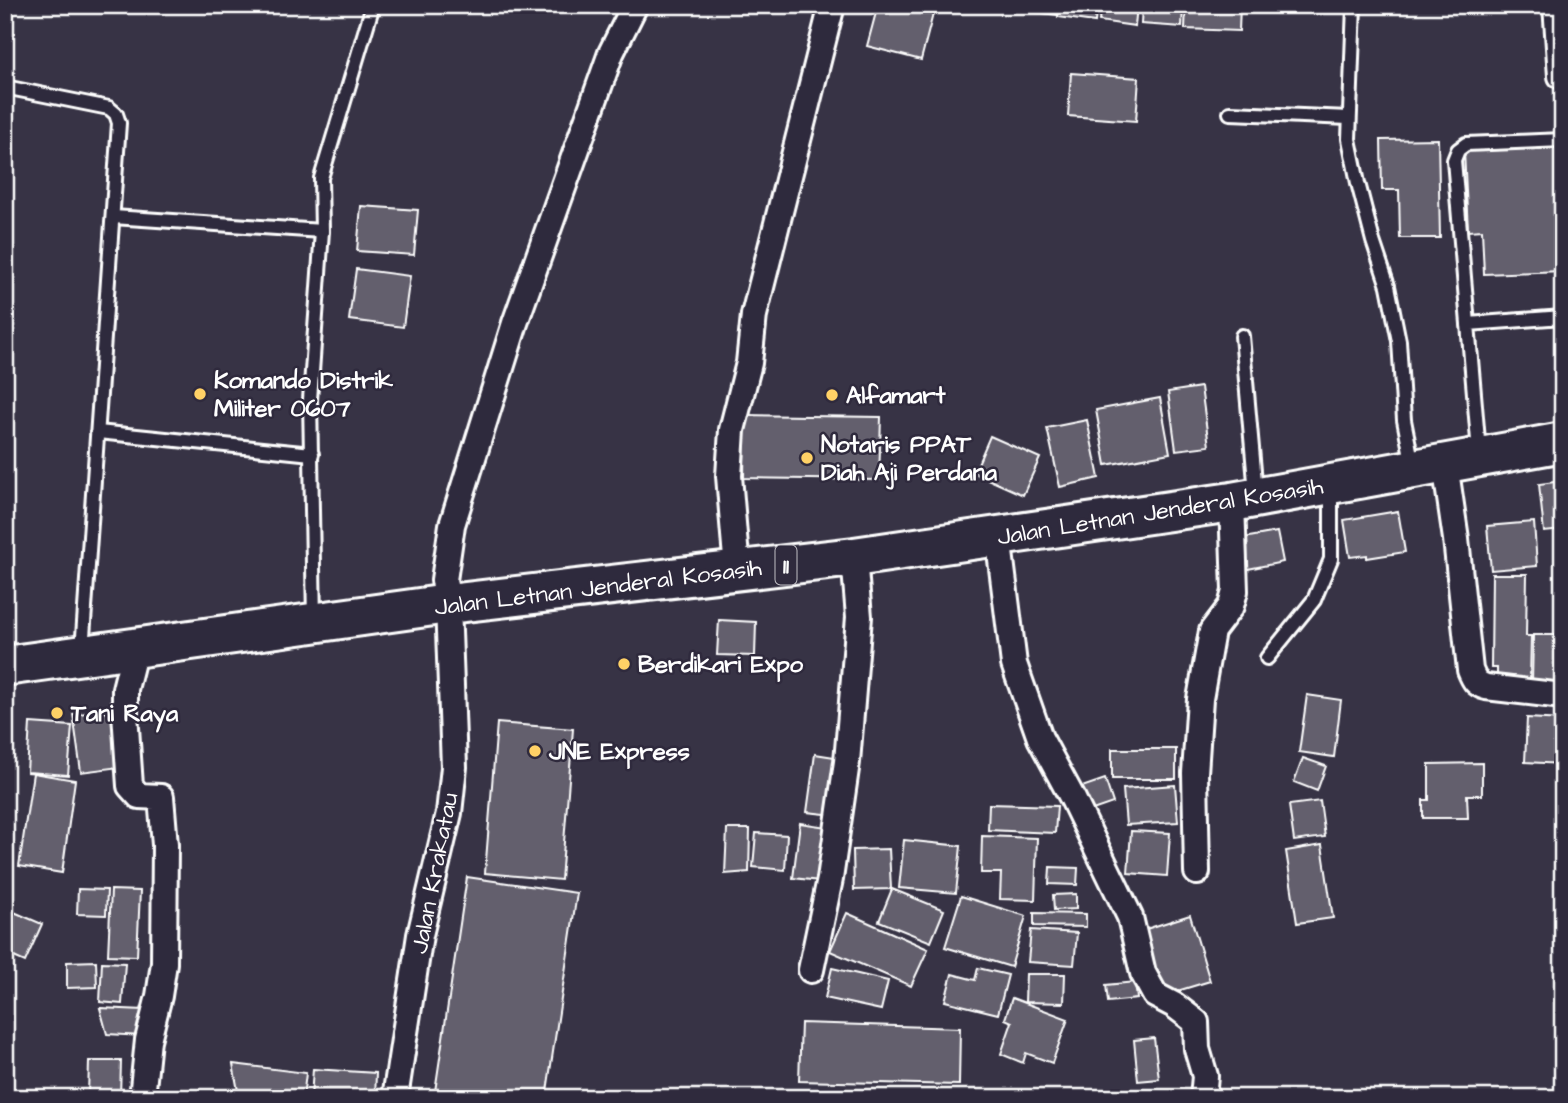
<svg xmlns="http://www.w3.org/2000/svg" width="1568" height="1103" font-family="'Architects Daughter',sans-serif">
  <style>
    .building { fill: #635f6d; stroke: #fff; stroke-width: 2 }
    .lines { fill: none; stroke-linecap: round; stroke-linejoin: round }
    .lane-casing { stroke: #fff; stroke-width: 18 }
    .street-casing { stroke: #fff; stroke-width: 30 }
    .highway-casing { stroke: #fff; stroke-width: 44 }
    .lane { stroke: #2f2a3d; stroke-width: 12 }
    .street { stroke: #2f2a3d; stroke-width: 24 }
    .highway { stroke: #2f2a3d; stroke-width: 38 }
    .poi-dot { fill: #ffd166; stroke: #2f2a3d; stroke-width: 2.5 }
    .labels { text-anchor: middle; stroke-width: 5; stroke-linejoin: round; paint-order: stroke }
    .shield { fill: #2f2a3d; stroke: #c1bfc5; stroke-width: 2 }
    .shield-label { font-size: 23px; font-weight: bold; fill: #fff }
    .poi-label { font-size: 24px; font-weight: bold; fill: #fff; stroke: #2f2a3d; text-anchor: start }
    .street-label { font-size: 24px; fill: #fff; stroke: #2f2a3d }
  </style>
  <rect width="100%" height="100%" fill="#373345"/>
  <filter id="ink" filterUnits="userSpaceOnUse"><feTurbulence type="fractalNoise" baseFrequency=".0143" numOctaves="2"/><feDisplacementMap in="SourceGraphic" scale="14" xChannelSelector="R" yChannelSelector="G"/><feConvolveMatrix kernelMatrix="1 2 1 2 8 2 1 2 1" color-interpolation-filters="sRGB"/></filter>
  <g filter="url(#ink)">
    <!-- building -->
    <g class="building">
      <polygon points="878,5 900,5 933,14 921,60 867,46"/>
      <polygon points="1018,5 1058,5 1057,15 1017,10"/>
      <polygon points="1060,5 1097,5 1095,22 1058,17"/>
      <polygon points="1101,5 1137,5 1135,26 1099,21"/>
      <polygon points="1142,5 1183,5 1182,27 1141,24"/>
      <polygon points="1186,5 1240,5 1239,31 1185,29"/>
      <polygon points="1071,73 1139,78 1136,121 1068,116"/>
      <polygon points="1438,139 1440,238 1400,238 1399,190 1382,190 1381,140"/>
      <polygon points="1563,147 1563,271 1484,274 1482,230 1468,231 1464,151"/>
      <polygon points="361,206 418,210 414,255 357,251"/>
      <polygon points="356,269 410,276 403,327 349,320"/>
      <polygon points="1201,387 1209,446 1176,450 1168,392"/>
      <polygon points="1160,398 1170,453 1106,465 1096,410"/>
      <polygon points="745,415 881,417 879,480 744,478"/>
      <polygon points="1087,420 1099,478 1060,487 1047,428"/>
      <polygon points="990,436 1040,458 1023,495 974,473"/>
      <polygon points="1563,481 1563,530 1544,532 1539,484"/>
      <polygon points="1398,511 1405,552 1367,558 1367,555 1350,557 1344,520"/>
      <polygon points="1534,522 1537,566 1491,570 1487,526"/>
      <polygon points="1277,532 1283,562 1243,570 1238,539"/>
      <polygon points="1492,574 1527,574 1526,636 1531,636 1530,683 1497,682 1497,668 1491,668"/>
      <polygon points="719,620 756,622 755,656 717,655"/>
      <polygon points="1533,635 1563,635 1563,683 1532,683"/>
      <polygon points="1307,695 1341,700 1334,757 1299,752"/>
      <polygon points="114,712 120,767 81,772 73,714"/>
      <polygon points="1527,718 1563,720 1563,764 1525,762"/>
      <polygon points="30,723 72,726 68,775 27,772"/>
      <polygon points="497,723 573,729 561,880 485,873"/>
      <rect x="1112" y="749" width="64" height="30"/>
      <polygon points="815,754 841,758 834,815 807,812"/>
      <polygon points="1303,758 1326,766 1317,791 1294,782"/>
      <polygon points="1482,763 1482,795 1467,795 1468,818 1423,818 1423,800 1429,800 1429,764"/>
      <polygon points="33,773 75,780 62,873 19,866"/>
      <polygon points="1105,779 1113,803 1087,812 1079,788"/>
      <polygon points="1175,785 1178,822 1126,825 1123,789"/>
      <polygon points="1320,801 1325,837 1294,841 1289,805"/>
      <polygon points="989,804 1057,806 1055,833 988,830"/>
      <polygon points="800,823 827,827 820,881 793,878"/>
      <polygon points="727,829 750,829 749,872 725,874"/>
      <polygon points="1131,831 1170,833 1167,876 1128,873"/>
      <polygon points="756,833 787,835 785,870 753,867"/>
      <polygon points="982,836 1037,838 1035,900 1000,899 1001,873 981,873"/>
      <polygon points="904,840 961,846 956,893 899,888"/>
      <polygon points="1322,845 1333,918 1297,923 1286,851"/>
      <polygon points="889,849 891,889 854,890 853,850"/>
      <polygon points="1050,867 1078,868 1077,885 1049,884"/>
      <polygon points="467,877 577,893 546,1098 434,1098"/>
      <polygon points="78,889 107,890 106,915 77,914"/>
      <polygon points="892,889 944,910 931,942 879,921"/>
      <polygon points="111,890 140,891 137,956 108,955"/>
      <polygon points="1076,894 1076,909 1054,910 1053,895"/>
      <polygon points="961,896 1026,916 1011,967 945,947"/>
      <polygon points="14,912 42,924 25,962 5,953 5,932"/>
      <polygon points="847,913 928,949 911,986 830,951"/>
      <polygon points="1034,913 1086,914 1086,927 1034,926"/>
      <polygon points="1190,915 1210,981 1164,995 1143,930"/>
      <polygon points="1031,930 1077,933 1074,965 1028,962"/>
      <polygon points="96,961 97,987 67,988 67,962"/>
      <polygon points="102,962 125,963 122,1004 100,1002"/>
      <polygon points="832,968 888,981 881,1010 825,998"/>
      <polygon points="978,968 1008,975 998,1014 945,1001 952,974 975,980"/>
      <polygon points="1026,974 1065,974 1064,1003 1025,1002"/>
      <polygon points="1135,982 1137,999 1108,1002 1106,985"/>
      <polygon points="1012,998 1068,1019 1052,1063 1026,1053 1023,1063 1001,1054 1012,1022 1005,1019"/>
      <polygon points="100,1008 144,1010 143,1036 107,1034"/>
      <polygon points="801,1023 960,1028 959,1085 799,1081"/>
      <polygon points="1154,1038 1159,1079 1138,1081 1134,1040"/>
      <polygon points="89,1061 121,1061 120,1097 88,1096"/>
      <polygon points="233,1064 306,1073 303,1098 238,1091"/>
      <polygon points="313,1069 376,1073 375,1098 311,1098"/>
    </g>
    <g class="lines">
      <defs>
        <g id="lane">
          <polyline points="1354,5 1349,139 1358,183 1373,241 1388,286 1399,341 1404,420 1413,466"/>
          <polyline points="5,87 109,108 116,114 119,123 82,651"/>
          <polyline points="1230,113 1349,118"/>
          <polyline points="113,217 322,231"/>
          <polyline points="1468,324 1454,160 1458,150 1466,144 1563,140"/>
          <polyline points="1242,336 1256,493"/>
          <polyline points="98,432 312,454"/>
          <polyline points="1479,452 1468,324 1563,317"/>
          <polyline points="314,620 310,400 322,231 321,178 373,5"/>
          <polyline points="1267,658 1314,600 1331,559 1331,488"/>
        </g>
        <g id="street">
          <polyline points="1556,5 1561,76"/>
          <path d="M 1445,464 L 1456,539 L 1470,670 C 1474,680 1476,684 1486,687 L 1563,696"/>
          <polyline points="998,536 1014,664 1040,738 1073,799 1130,917 1143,973 1155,995 1174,1005 1196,1022 1197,1049 1205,1076 1203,1098"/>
          <polyline points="737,570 729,476 732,430 749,363 754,315 832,5"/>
          <polyline points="135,649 125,689 125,713 130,786 139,796 161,797 165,845 164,963 159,996 148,1040 142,1098"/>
          <polyline points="1197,872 1195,773 1200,699 1212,631 1231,606 1235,591 1232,502"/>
          <polyline points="811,970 830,879 847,762 859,617 854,557"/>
          <polyline points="395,1098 420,935 449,813 454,767 448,604 444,580 452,525 515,323 611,53 635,5"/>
        </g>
        <polyline id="highway" points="5,666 448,604 854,557 1232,502 1563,442"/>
      </defs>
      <!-- lane casing -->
      <use href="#lane" class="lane-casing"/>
      <!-- street casing -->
      <use href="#street" class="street-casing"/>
      <!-- highway casing -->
      <use href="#highway" class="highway-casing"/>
      <!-- lane -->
      <use href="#lane" class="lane"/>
      <!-- street -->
      <use href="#street" class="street"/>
      <!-- highway -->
      <use href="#highway" class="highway"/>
    </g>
  </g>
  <!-- markers -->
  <g class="poi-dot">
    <circle cx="200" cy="394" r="7"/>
    <circle cx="832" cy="395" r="7"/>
    <circle cx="807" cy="458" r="7"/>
    <circle cx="624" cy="664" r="7"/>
    <circle cx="57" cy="713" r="7"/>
    <circle cx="535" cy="751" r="7"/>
  </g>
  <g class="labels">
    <!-- shield labels -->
    <rect class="shield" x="775.5" y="545.5" width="21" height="39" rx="5"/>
    <g class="shield-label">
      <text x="786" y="573">11</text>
    </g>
    <!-- poi labels -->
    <g class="poi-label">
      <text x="214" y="388">Komando Distrik<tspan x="214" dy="28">Militer 0607</tspan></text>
      <text x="846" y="403">Alfamart</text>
      <text x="821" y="452">Notaris PPAT<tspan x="821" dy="28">Diah Aji Perdana</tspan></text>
      <text x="638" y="672">Berdikari Expo</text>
      <text x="71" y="721">Tani Raya</text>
      <text x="549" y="759">JNE Express</text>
    </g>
    <!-- street labels -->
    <g class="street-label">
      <text transform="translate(1160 511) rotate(-9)" y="8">Jalan Letnan Jenderal Kosasih</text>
      <text transform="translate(598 587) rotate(-7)" y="8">Jalan Letnan Jenderal Kosasih</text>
      <text transform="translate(434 873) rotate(-79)" y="8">Jalan Krakatau</text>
    </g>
  </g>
  <!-- margin -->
  <rect width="1568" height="1103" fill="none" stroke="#2f2a3d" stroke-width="28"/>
  <rect x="14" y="14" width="1540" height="1075" fill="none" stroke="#fff" stroke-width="2.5" filter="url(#ink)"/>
</svg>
